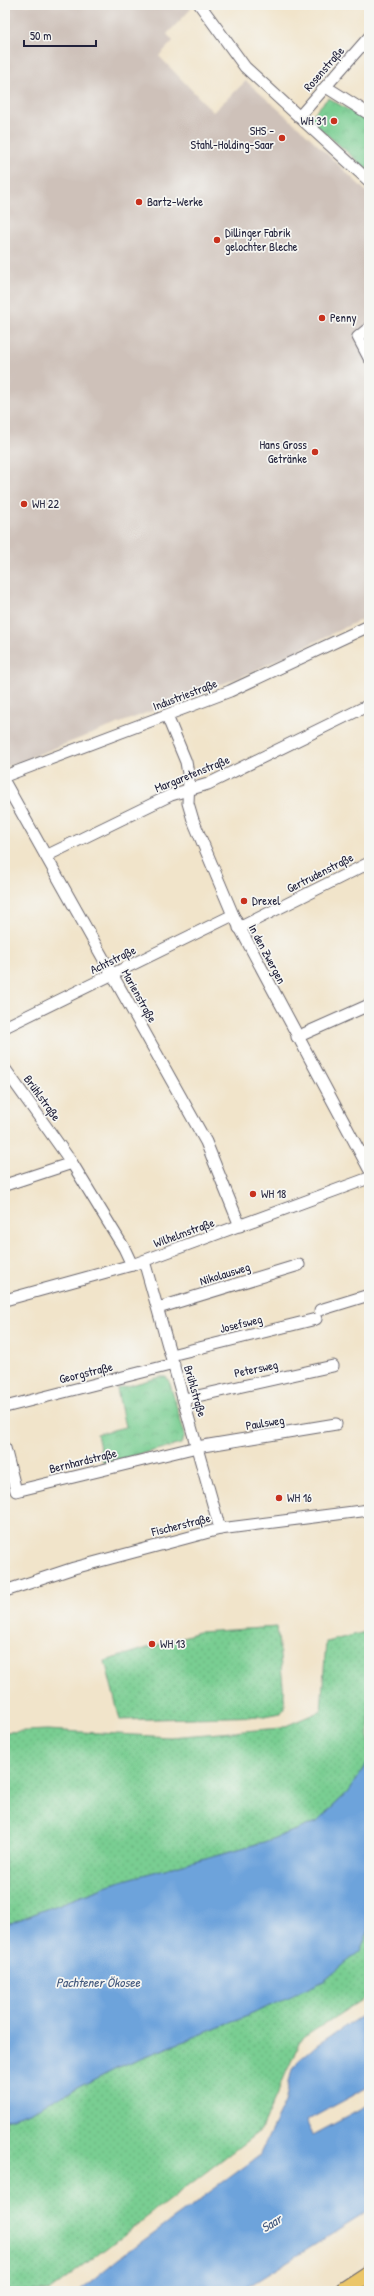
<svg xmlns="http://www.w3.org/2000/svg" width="374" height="2296" font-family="'Patrick Hand',sans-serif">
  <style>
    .industrial { fill: #cec1b9 }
    .grass { fill: url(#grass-dots); stroke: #4e7866 }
    .park { fill: url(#park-crowns); stroke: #4e7866 }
    .water { fill: #6da3db; stroke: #48628b }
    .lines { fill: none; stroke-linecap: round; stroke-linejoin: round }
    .minor-casing { stroke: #6a666d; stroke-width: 13 }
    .highway-casing { stroke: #6a666d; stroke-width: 19 }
    .minor { stroke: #fff; stroke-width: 11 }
    .highway { stroke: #ebc669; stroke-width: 17 }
    .rail { stroke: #22223b; stroke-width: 3 }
    .poi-dot { fill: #c8321e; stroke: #f6f6f2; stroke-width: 1.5 }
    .labels { text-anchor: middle; stroke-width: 3.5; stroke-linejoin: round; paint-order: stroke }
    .street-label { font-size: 12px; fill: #22223b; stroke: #f6f6f2 }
    .poi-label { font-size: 12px; fill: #22223b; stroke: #f6f6f2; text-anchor: start }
    .water-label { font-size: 13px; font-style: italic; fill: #40567b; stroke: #f6f6f2 }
  </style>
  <defs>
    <pattern id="grass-dots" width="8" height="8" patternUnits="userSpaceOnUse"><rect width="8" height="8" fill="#79ce92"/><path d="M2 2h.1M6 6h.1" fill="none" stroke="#68b17f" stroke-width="1.8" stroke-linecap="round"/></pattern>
    <pattern id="park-crowns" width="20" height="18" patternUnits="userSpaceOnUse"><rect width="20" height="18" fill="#79ce92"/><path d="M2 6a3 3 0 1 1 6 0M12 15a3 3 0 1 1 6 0" fill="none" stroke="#68b17f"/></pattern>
  </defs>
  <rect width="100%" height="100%" fill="#f6f6f2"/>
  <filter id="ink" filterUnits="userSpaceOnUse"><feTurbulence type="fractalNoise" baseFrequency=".025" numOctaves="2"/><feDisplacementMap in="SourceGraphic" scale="8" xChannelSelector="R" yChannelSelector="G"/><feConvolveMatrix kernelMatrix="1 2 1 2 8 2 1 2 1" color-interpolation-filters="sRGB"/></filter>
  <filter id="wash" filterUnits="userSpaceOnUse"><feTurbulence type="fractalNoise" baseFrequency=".012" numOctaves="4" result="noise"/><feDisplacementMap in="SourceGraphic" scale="16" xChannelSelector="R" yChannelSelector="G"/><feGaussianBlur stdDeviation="0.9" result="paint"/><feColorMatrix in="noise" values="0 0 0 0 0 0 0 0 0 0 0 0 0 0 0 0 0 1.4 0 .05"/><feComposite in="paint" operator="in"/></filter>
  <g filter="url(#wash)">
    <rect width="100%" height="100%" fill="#f1e4ca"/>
    <!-- industrial -->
    <polygon class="industrial" points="5,5 188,5 191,9 167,34 173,41 159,56 213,112 246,81 302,130 369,194 369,616 243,676 5,767"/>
    <!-- grass -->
    <g class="grass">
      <polygon points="277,1627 285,1705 281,1713 265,1716 120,1720 105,1661 199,1632"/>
      <polygon points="369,1631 369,1760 348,1792 317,1822 264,1842 121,1881 5,1925 5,1732 47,1730 170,1737 281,1728 321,1711 326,1642"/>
      <polygon points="369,1929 369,1995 301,2039 261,2130 50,2291 5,2291 5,2120 30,2112 116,2068 250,2015 359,1951"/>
    </g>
    <!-- park -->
    <g class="park">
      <polygon points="328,98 369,122 369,171 309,119"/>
      <polygon points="160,1377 166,1377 169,1381 185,1435 181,1444 103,1463 97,1434 125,1427 117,1389"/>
    </g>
    <!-- water -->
    <g class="water">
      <polygon points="369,1760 369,1929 360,1951 324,1981 250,2015 116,2068 30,2112 5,2120 5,1925 121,1881 264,1842 317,1822 348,1792"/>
      <polygon points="369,2011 369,2087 306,2121 313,2135 369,2105 369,2211 241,2291 79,2291 118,2259 259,2156 285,2102 291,2073 298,2061 318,2044"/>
    </g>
  </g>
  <g filter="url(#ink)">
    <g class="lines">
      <defs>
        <g id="minor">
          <polyline points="200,5 245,67 369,181"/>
          <polyline points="326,87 369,114"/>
          <polyline points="299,117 369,37"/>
          <polyline points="369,328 358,337 369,358"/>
          <polyline points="167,716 186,762 189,779 188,803 193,820 233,915 369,1169"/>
          <polyline points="5,776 230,691 369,626"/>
          <polyline points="5,783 206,1142 240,1226"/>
          <polyline points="46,856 171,795 208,784 369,705"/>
          <polyline points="239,928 369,863"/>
          <polyline points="5,1027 233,915"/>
          <polyline points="297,1037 369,1005"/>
          <polyline points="5,1069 72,1163 124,1248 132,1265"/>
          <polyline points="5,1185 72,1163"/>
          <polyline points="144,1261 220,1529"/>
          <polyline points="5,1300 132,1265 369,1178"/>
          <polyline points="158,1308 299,1265"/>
          <polyline points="320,1310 369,1295"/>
          <polyline points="171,1355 316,1319"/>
          <polyline points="184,1399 333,1366"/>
          <polyline points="5,1407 174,1364"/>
          <polyline points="5,1448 16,1491 197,1447 336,1424"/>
          <polyline points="5,1591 74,1568 220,1529 369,1510"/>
        </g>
        <polyline id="highway" points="343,2291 369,2274"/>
      </defs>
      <!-- minor casing -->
      <use href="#minor" class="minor-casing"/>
      <!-- highway casing -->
      <use href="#highway" class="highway-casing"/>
      <!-- minor -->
      <use href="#minor" class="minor"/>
      <!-- highway -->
      <use href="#highway" class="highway"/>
      <!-- rail -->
      <polyline class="rail" points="5,6 5,5"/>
    </g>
  </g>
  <!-- markers -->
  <g class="poi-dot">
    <circle cx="334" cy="121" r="4"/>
    <circle cx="282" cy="138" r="4"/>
    <circle cx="139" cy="202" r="4"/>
    <circle cx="217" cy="240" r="4"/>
    <circle cx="322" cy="318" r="4"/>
    <circle cx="315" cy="452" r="4"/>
    <circle cx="24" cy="504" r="4"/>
    <circle cx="244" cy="901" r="4"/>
    <circle cx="253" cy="1194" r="4"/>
    <circle cx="279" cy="1498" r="4"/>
    <circle cx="152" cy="1644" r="4"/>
  </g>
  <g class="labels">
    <!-- street labels -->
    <g class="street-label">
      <text transform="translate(324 69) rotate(-49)" y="4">Rosenstraße</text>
      <text transform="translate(185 695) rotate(-21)" y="4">Industriestraße</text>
      <text transform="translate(192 774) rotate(-22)" y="4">Margaretenstraße</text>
      <text transform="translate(320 873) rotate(-27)" y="4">Gertrudenstraße</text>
      <text transform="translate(267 954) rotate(62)" y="4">In den Zwergen</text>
      <text transform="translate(113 960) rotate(-26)" y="4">Achtstraße</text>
      <text transform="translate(139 996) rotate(61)" y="4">Marienstraße</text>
      <text transform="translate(42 1098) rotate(54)" y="4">Brühlstraße</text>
      <text transform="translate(184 1233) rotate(-20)" y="4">Wilhelmstraße</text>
      <text transform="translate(225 1274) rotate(-17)" y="4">Nikolausweg</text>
      <text transform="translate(241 1324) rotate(-14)" y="4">Josefsweg</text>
      <text transform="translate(256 1369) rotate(-12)" y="4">Petersweg</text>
      <text transform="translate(86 1373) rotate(-14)" y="4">Georgstraße</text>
      <text transform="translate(195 1391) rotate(74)" y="4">Brühlstraße</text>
      <text transform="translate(265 1423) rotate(-9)" y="4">Paulsweg</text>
      <text transform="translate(83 1461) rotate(-14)" y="4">Bernhardstraße</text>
      <text transform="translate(181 1525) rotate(-14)" y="4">Fischerstraße</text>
    </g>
    <!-- poi labels -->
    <g class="poi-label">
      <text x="326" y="125" text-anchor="end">WH 31</text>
      <text x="274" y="135" text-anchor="end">SHS -<tspan x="274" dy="14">Stahl-Holding-Saar</tspan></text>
      <text x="147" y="206">Bartz-Werke</text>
      <text x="225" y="237">Dillinger Fabrik<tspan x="225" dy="14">gelochter Bleche</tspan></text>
      <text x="330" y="322">Penny</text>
      <text x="307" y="449" text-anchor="end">Hans Gross<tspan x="307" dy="14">Getränke</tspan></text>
      <text x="32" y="508">WH 22</text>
      <text x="252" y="905">Drexel</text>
      <text x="261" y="1198">WH 18</text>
      <text x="287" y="1502">WH 16</text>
      <text x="160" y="1648">WH 13</text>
    </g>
    <!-- water labels -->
    <g class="water-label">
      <text x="98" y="1987">Pachtener Ökosee</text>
      <text transform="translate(271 2223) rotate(-32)" y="5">Saar</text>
    </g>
  </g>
  <!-- margin -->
  <rect width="374" height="2296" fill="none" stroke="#f6f6f2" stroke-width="20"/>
  <!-- scale -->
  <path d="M24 40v6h72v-6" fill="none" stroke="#22223b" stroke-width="2"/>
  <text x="30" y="40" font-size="12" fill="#22223b" stroke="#f6f6f2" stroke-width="3" paint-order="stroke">50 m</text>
</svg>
